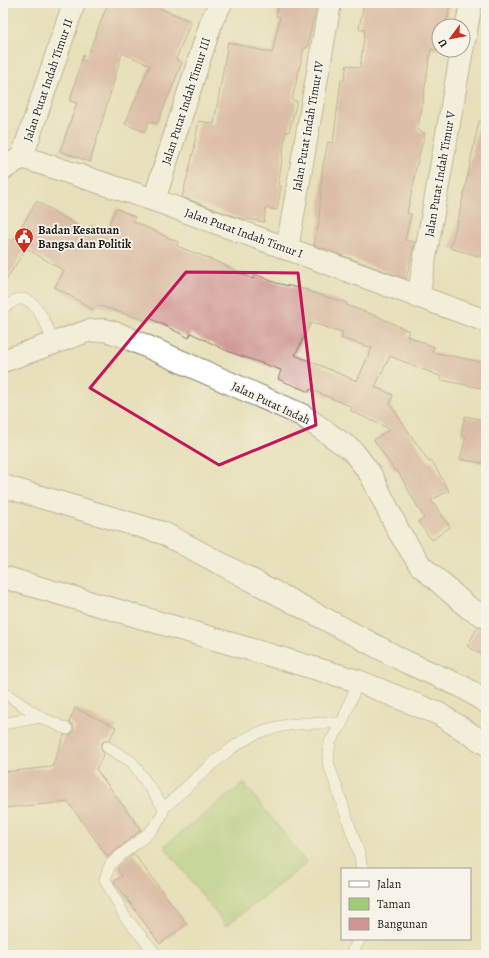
<svg xmlns="http://www.w3.org/2000/svg" width="489" height="958" font-family="Alegreya,serif">
  <style>
    .green { fill: #a1ca75; stroke: #5e7348 }
    .building { fill: #cf9593; fill-rule: evenodd }
    .lines { fill: none; stroke-linecap: round; stroke-linejoin: round }
    .service-casing { stroke: #827e6b; stroke-width: 12 }
    .minor-casing { stroke: #827e6b; stroke-width: 24 }
    .motorway-casing { stroke: #827e6b; stroke-width: 24 }
    .service { stroke: #fff; stroke-width: 11 }
    .minor { stroke: #fff; stroke-width: 22 }
    .motorway { stroke: #fff; stroke-width: 22 }
    .marked { fill: none; stroke: #c2185b; stroke-width: 3; stroke-linejoin: round }
    .labels { text-anchor: middle; stroke-width: 3.5; stroke-linejoin: round; paint-order: stroke }
    .street-label { font-size: 12px; fill: #1c1c1c; stroke: #f7f3e8 }
    .poi-label { font-size: 12px; font-weight: bold; fill: #1c1c1c; stroke: #f7f3e8; text-anchor: start }
  </style>
  <rect width="100%" height="100%" fill="#f7f3e8"/>
  <filter id="ink" filterUnits="userSpaceOnUse"><feTurbulence type="fractalNoise" baseFrequency=".025" numOctaves="2"/><feDisplacementMap in="SourceGraphic" scale="8" xChannelSelector="R" yChannelSelector="G"/><feConvolveMatrix kernelMatrix="1 2 1 2 8 2 1 2 1" color-interpolation-filters="sRGB"/></filter>
  <filter id="wash" filterUnits="userSpaceOnUse"><feTurbulence type="fractalNoise" baseFrequency=".012" numOctaves="4" result="noise"/><feDisplacementMap in="SourceGraphic" scale="16" xChannelSelector="R" yChannelSelector="G"/><feGaussianBlur stdDeviation="0.9" result="paint"/><feColorMatrix in="noise" values="0 0 0 0 0 0 0 0 0 0 0 0 0 0 0 0 0 1.4 0 .05"/><feComposite in="paint" operator="in"/></filter>
  <g filter="url(#wash)">
    <rect width="100%" height="100%" fill="#e7e0ba"/>
    <!-- green -->
    <polygon class="green" points="244,783 307,863 226,926 164,846"/>
    <g id="blocks">
      <!-- building -->
      <g class="building">
        <polygon points="108,3 147,3 191,21 176,59 182,63 167,100 157,124 149,121 145,132 125,124 150,65 122,53 90,162 60,151 77,103 70,101 83,55 87,57"/>
        <polygon points="279,3 317,3 307,48 304,48 292,100 297,101 289,132 286,131 278,186 281,186 277,210 266,208 264,222 239,218 182,197 195,146 194,145 199,121 214,124 228,42 272,53 280,17 276,16"/>
        <polygon points="364,3 450,3 446,26 439,26 439,50 441,51 431,49 423,99 424,99 417,130 425,133 414,176 415,177 407,213 411,214 405,240 415,242 406,279 314,245 319,222 322,170 328,142 333,143 341,80 344,80 347,65 360,68 365,30 359,29"/>
        <polygon points="479,121 486,122 486,258 450,248 459,216"/>
        <path d="M 37,201 L 87,232 L 92,225 L 105,233 L 116,208 L 135,217 L 133,221 L 178,242 L 177,246 L 220,263 L 253,279 L 255,274 L 276,283 L 308,290 L 307,291 L 347,303 L 346,305 L 377,316 L 409,331 L 407,336 L 434,347 L 432,352 L 486,363 L 486,389 L 441,380 L 442,377 L 390,356 L 375,387 L 393,395 L 390,404 L 429,462 L 432,461 L 449,491 L 431,500 L 450,527 L 432,540 L 418,522 L 424,518 L 397,470 L 395,471 L 374,440 L 390,429 L 351,411 L 352,407 L 310,389 L 309,392 L 278,379 L 281,370 L 227,351 L 191,333 L 189,338 L 148,317 L 147,321 L 97,305 L 94,310 L 55,287 L 64,271 L 26,248 L 3,285 L 3,236 L 12,242 ZM 311,323 L 343,332 L 341,338 L 372,348 L 357,381 L 295,355 Z"/>
        <polygon points="465,416 486,420 486,464 460,459 466,436 461,435"/>
        <polygon points="478,627 486,629 486,657 467,646"/>
        <polygon points="75,708 116,727 109,741 104,741 101,744 101,750 104,753 96,769 141,830 108,857 68,802 3,808 3,772 52,767 64,735 71,735 74,731 73,725 69,722"/>
        <polygon points="134,854 187,924 160,944 114,881 122,876 117,868"/>
      </g>
    </g>
  </g>
  <g filter="url(#ink)">
    <use href="#blocks" fill-opacity="0" stroke="#827e6b" stroke-width="1"/>
    <g class="lines">
      <defs>
        <g id="service">
          <path d="M 3,308 C 7,306 12,302 16,300 C 36,292 48,330 54,343"/>
          <polyline points="358,681 342,723 330,742 328,762 360,856 362,869"/>
          <polyline points="3,692 40,717 3,724"/>
          <polyline points="40,717 67,729"/>
          <path d="M 107,747 L 132,762 L 164,808 C 159,833 128,846 111,864 C 108,868 107,874 105,879 L 125,917 L 157,955"/>
          <path d="M 164,808 C 191,784 232,740 266,730 C 290,722 316,723 342,723"/>
          <polyline points="350,955 360,939"/>
        </g>
        <g id="minor">
          <polyline points="463,46 471,3"/>
          <polyline points="22,157 74,3"/>
          <polyline points="3,169 22,157 154,200 486,321"/>
          <polyline points="154,200 212,20 221,3"/>
          <polyline points="287,249 330,3"/>
          <polyline points="418,297 462,50"/>
          <polyline points="3,361 88,331 105,330 121,335 302,415 353,451 371,475 399,532 421,566 469,608 486,617"/>
        </g>
        <g id="motorway">
          <polyline points="3,486 163,533 406,662 463,687 486,702"/>
          <polyline points="3,577 358,681 439,714 486,744"/>
        </g>
      </defs>
      <!-- service casing -->
      <use href="#service" class="service-casing"/>
      <!-- minor casing -->
      <use href="#minor" class="minor-casing"/>
      <!-- motorway casing -->
      <use href="#motorway" class="motorway-casing"/>
      <!-- service -->
      <use href="#service" class="service"/>
      <!-- minor -->
      <use href="#minor" class="minor"/>
      <!-- motorway -->
      <use href="#motorway" class="motorway"/>
    </g>
  </g>
  <!-- marked area -->
  <path d="M0 0H489V958H0ZM 186,272 L 298,273 L 316,425 L 219,465 L 90,388 Z" fill="#e7e0ba" fill-opacity=".55" fill-rule="evenodd"/>
  <path class="marked" d="M 186,272 L 298,273 L 316,425 L 219,465 L 90,388 Z"/>
  <!-- icons -->
  <defs>
    <symbol id="civic-pin" viewBox="-11 -11 22 30"><path d="M0 17L-7.5 6A9.5 9.5 0 1 1 7.5 6Z" fill="#c8321e" stroke="#f7f3e8"/><path d="M-.6-6.5H3V-4.5H.6V-3L4-1V1h2V6H-6V1h2V-1L-.6-3ZM-1.2 2.5V6h2.4V2.5Z" fill="#fff"/></symbol>
  </defs>
  <g fill-rule="evenodd">
    <use href="#civic-pin" x="13" y="226" width="22" height="30"/>
  </g>
  <g class="labels">
    <!-- street labels -->
    <g class="street-label">
      <text transform="translate(48 80) rotate(-71)" y="4">Jalan Putat Indah Timur II</text>
      <text transform="translate(186 101) rotate(-72)" y="4">Jalan Putat Indah Timur III</text>
      <text transform="translate(308 126) rotate(-80)" y="4">Jalan Putat Indah Timur IV</text>
      <text transform="translate(440 174) rotate(-80)" y="4">Jalan Putat Indah Timur V</text>
      <text transform="translate(244 233) rotate(20)" y="4">Jalan Putat Indah Timur I</text>
      <text transform="translate(271 403) rotate(25)" y="4">Jalan Putat Indah</text>
    </g>
    <!-- poi labels -->
    <g class="poi-label">
      <text x="38" y="234">Badan Kesatuan<tspan x="38" dy="14">Bangsa dan Politik</tspan></text>
    </g>
  </g>
  <!-- margin -->
  <rect width="489" height="958" fill="none" stroke="#f7f3e8" stroke-width="16"/>
  <!-- legend -->
  <rect x="341" y="868" width="130" height="72" fill="#f7f3e8" stroke="#9f9d96"/>
  <rect x="349" y="881" width="20" height="6" fill="#ffffff" stroke="#9f9d96"/>
  <text x="377" y="888" font-size="12" fill="#1c1c1c">Jalan</text>
  <rect x="349" y="898" width="20" height="12" fill="#a1ca75" stroke="#9f9d96"/>
  <text x="377" y="908" font-size="12" fill="#1c1c1c">Taman</text>
  <rect x="349" y="918" width="20" height="12" fill="#cf9593" stroke="#9f9d96"/>
  <text x="377" y="928" font-size="12" fill="#1c1c1c">Bangunan</text>
  <!-- north arrow -->
  <g transform="translate(451 38) rotate(238)"><circle r="19" fill="#f7f3e8" stroke="#9f9d96"/>
  <path d="M0-3L7 15L0 10L-7 15Z" fill="#c8321e"/>
  <text y="-6" font-size="11" font-weight="bold" text-anchor="middle" fill="#1c1c1c">U</text>
  </g>
</svg>
